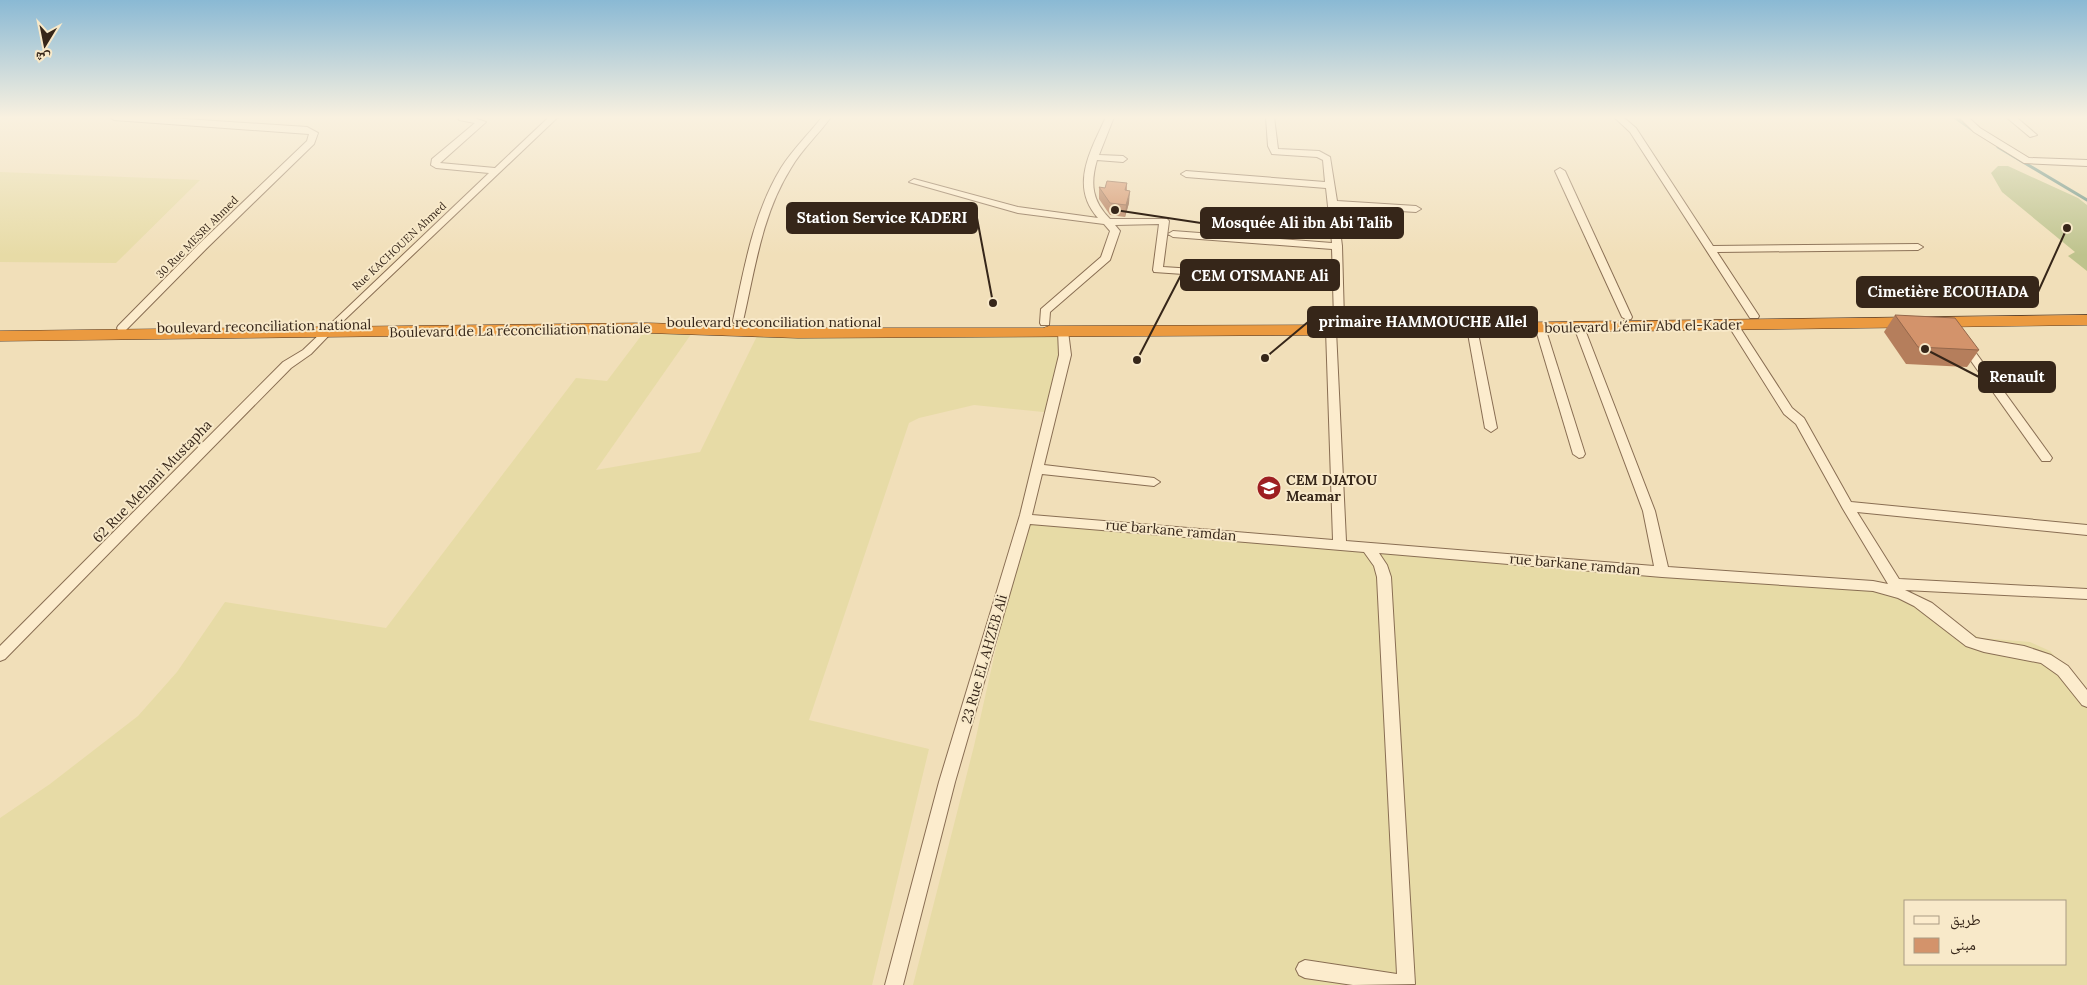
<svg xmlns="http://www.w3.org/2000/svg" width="2087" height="985" font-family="Lora,'Noto Naskh Arabic',serif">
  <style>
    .farmland { fill: #e7dba6; fill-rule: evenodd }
    .cemetery { fill: #bec38d }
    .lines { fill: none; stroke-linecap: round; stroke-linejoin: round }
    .stream { stroke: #668f83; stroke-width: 3 }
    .minor-casing { stroke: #896e53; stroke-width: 2 }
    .highway-casing { stroke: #563c28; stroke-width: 1 }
    .minor { fill: #fceccd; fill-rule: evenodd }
    .highway { fill: #eb9a40; fill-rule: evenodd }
    .wall { fill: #b57e5c }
    .shaded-wall { fill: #94674b }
    .building { fill: #d3936b; stroke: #94674b }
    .labels { text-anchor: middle; stroke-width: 4; stroke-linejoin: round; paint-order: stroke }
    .far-street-label { font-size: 11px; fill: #362619; stroke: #f8e9c9 }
    .street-label { font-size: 14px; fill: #362619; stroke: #f8e9c9 }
    .poi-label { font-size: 14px; font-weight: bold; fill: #362619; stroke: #f8e9c9; text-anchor: start }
    .leader { fill: none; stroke: #362619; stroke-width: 2 }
    .callout-dot { fill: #362619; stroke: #f8e9c9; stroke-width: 2 }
    .callout { fill: #362619; stroke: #362619; stroke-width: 2 }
    .callout-label { font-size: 15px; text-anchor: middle; font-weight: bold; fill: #fff }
  </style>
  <rect width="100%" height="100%" fill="#f1dfb9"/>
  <!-- farmland -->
  <g class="farmland">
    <polygon points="0,172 200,180 116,263 0,262"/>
    <polygon points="647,328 694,330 596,470 700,452 760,330 1066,330 1053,413 974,405 919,418 909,423 809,720 929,749 872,985 0,985 0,818 50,784 138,716 177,672 225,602 386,628 576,378 607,381"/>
    <path d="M 1026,515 L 1348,551 L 1904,590 L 1965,631 L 1981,638 L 2030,642 L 2050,651 L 2068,670 L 2087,696 L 2087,985 L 913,985 L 974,746 ZM 1906,901 L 2066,901 L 2066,964 L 1906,964 Z"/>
  </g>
  <!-- cemetery -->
  <polygon class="cemetery" points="1998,166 2008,166 2078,198 2087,205 2087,271 2068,256 2075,252 2002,192 1991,173"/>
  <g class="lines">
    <!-- stream -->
    <g class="stream">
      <polyline points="1954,117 1973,130"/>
      <polyline points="1998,147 2087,200"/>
    </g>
    <defs>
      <g id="minor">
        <polygon points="110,117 155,117 307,127 318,133 314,144 207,248 126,330 118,330 117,328 118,326 199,244 307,141 309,134 114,120"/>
        <polygon points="458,117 471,117 486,122 440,163 495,168 549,117 558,117 337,327 311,354 291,368 5,659 0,661 0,646 283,362 303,350 489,173 436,168 431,165 432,159 475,123 459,120"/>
        <path d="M 822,117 L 831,117 C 818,135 802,149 791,168 C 762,214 755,269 743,321 L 742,323 L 734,323 L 733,321 C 744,269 753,214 781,168 C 793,149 809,134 822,117 Z"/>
        <path d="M 1106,117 L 1114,117 L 1099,155 L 1123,156 L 1127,159 L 1123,162 L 1097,160 C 1090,184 1092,201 1110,219 L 1167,219 L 1169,221 L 1163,267 L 1333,278 L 1332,249 L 1173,237 L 1168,234 L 1173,231 L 1332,243 L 1326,188 L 1186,177 L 1181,174 L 1186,171 L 1325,182 L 1323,160 L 1317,157 L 1272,154 L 1268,146 L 1266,117 L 1274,117 L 1278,149 L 1319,151 L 1330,157 L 1337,201 L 1416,206 L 1421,209 L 1416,212 L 1337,207 L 1342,246 L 1344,320 L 1343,322 L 1335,322 L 1334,320 L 1333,284 L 1154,272 L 1153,270 L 1159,224 L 1115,225 L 1120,231 L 1110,260 L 1050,312 L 1049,325 L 1041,325 L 1040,323 L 1041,309 L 1101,257 L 1110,231 L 1104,224 L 1018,213 L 909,182 L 914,179 L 1018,207 L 1098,218 C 1069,186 1091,150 1106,117 Z"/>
        <polygon points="1614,117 1623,117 1636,128 1713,246 1918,244 1923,247 1918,250 1717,252 1759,316 1758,318 1750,318 1630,132"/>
        <polygon points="1959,117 1968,117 1980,128 2029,158 2087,160 2087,166 2024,163 1974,132"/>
        <polygon points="2006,117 2016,117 2037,135 2030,137"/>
        <polygon points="1560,168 1565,171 1632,317 1631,319 1627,320 1622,317 1555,171"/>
        <polygon points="1733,322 1737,323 1792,408 1804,418 1851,502 2087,525 2087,535 1857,512 1899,579 2087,589 2087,599 1905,590 1932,603 1976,638 2024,646 2051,655 2068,666 2087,690 2087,707 2082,705 2058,675 2041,663 1984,652 1966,646 1914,606 1898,598 1873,591 1662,577 1379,553 1387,565 1391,577 1415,984 1353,985 1305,978 1299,975 1296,969 1299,963 1305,960 1397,974 1377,577 1374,566 1364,552 1030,524 955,782 903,985 885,985 939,782 1020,515 1059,355 1058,331 1059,329 1067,329 1068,331 1071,355 1044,465 1154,478 1160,482 1154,486 1042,474 1032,515 1333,540 1326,330 1331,327 1336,330 1346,541 1654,566 1643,511 1574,327 1579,324 1584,327 1655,511 1668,567 1873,581 1888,584 1843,509 1796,424 1784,414 1728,325"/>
        <polygon points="1540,324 1545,327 1585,454 1583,457 1579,458 1573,454 1535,327"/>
        <polygon points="1472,325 1477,328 1497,428 1491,432 1485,428 1467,328"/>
        <polygon points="1964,341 1968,342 2050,455 2052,458 2050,461 2042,461 1959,344"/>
      </g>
      <polygon id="highway" points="2087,315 2087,325 1331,335 798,338 647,333 0,341 0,331 647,323 798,328 1043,328 1049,326 1331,325"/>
    </defs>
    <!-- minor casing -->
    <use href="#minor" class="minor-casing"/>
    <!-- highway casing -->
    <use href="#highway" class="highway-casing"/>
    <!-- minor -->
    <use href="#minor" class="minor"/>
    <!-- highway -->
    <use href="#highway" class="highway"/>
  </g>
  <!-- wall -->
  <g class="wall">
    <polygon points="1127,183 1127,191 1129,203 1125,217 1110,215 1099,199 1099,187 1105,188"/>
    <polygon points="1895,315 1979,350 1967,367 1906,364 1884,332"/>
  </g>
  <!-- shaded-wall -->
  <polygon class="shaded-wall" points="1130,191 1129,203 1125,217 1126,205"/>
  <!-- building -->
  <g class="building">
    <polygon points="1107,181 1127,183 1125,190 1130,191 1126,205 1110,203 1099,187 1105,188"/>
    <polygon points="1895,315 1955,318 1979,350 1918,347"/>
  </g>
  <!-- sky -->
  <linearGradient id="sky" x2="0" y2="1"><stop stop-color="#8ab9d4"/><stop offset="0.46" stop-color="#f9f1e0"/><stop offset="1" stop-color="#f9f1e0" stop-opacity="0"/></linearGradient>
  <rect width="2087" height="255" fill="url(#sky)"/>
  <!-- icons -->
  <defs>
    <symbol id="school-disc" viewBox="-11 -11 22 22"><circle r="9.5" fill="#9d1e22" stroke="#f8e9c9"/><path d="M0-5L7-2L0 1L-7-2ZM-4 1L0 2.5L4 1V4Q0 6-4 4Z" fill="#fff"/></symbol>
  </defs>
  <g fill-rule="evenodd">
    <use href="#school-disc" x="1255" y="474" width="28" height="28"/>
  </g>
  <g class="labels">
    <!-- far-street labels -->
    <g class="far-street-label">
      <text transform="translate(197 237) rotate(-45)" y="4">30 Rue MESRI Ahmed</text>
      <text transform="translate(399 246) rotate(-43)" y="4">Rue KACHOUEN Ahmed</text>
    </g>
    <!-- street labels -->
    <g class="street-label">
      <text x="774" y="327">boulevard reconciliation national</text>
      <text transform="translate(264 326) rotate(-1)" y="5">boulevard reconciliation national</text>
      <text transform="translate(1643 326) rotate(-1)" y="5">boulevard L'émir Abd el-Kader</text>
      <text transform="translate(520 330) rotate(-1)" y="5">Boulevard de La réconciliation nationale</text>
      <text transform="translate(152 481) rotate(-46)" y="5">62 Rue Mehani Mustapha</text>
      <text transform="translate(1171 530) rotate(5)" y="5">rue barkane ramdan</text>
      <text transform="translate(1575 564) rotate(5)" y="5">rue barkane ramdan</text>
      <text transform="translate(984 659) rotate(-74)" y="5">23 Rue EL AHZEB Ali</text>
    </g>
    <!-- poi labels -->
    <g class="poi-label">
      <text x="1286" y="485">CEM DJATOU<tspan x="1286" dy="16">Meamar</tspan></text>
    </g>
  </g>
  <!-- callouts -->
  <path class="leader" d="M993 303L977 218M1115 210L1201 223M1137 360L1181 275M2067 228L2038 292M1265 358L1308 322M1925 349L1979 377"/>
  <g class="callout-dot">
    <circle cx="993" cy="303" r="5"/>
    <circle cx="1115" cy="210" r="5"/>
    <circle cx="1137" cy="360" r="5"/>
    <circle cx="2067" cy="228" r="5"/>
    <circle cx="1265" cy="358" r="5"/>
    <circle cx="1925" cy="349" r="5"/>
  </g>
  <g class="callout">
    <rect x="787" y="203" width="190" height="30" rx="5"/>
    <rect x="1201" y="208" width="202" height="30" rx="5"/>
    <rect x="1181" y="260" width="158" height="30" rx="5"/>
    <rect x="1857" y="277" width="181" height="30" rx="5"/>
    <rect x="1308" y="307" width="229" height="30" rx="5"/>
    <rect x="1979" y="362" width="76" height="30" rx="5"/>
  </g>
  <g class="callout-label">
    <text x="882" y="223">Station Service KADERI</text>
    <text x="1302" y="228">Mosquée Ali ibn Abi Talib</text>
    <text x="1260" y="281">CEM OTSMANE Ali</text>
    <text x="1948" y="297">Cimetière ECOUHADA</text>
    <text x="1423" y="327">primaire HAMMOUCHE Allel</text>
    <text x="2017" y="382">Renault</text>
  </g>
  <!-- legend -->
  <rect x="1904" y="900" width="162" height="65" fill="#f8e9c9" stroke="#aa9b83"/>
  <rect x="1914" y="916" width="25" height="8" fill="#fceccd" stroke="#aa9b83"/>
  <text x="1950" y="925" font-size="15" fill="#362619">طريق</text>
  <rect x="1914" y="938" width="25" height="15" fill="#d3936b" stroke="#aa9b83"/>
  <text x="1950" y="950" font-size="15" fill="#362619">مبنى</text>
  <!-- north arrow -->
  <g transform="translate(45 45) rotate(190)" stroke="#f8e9c9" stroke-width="4" paint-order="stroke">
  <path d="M0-4L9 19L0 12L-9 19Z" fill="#362619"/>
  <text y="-8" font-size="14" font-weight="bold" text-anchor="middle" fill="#362619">ش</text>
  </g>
</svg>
